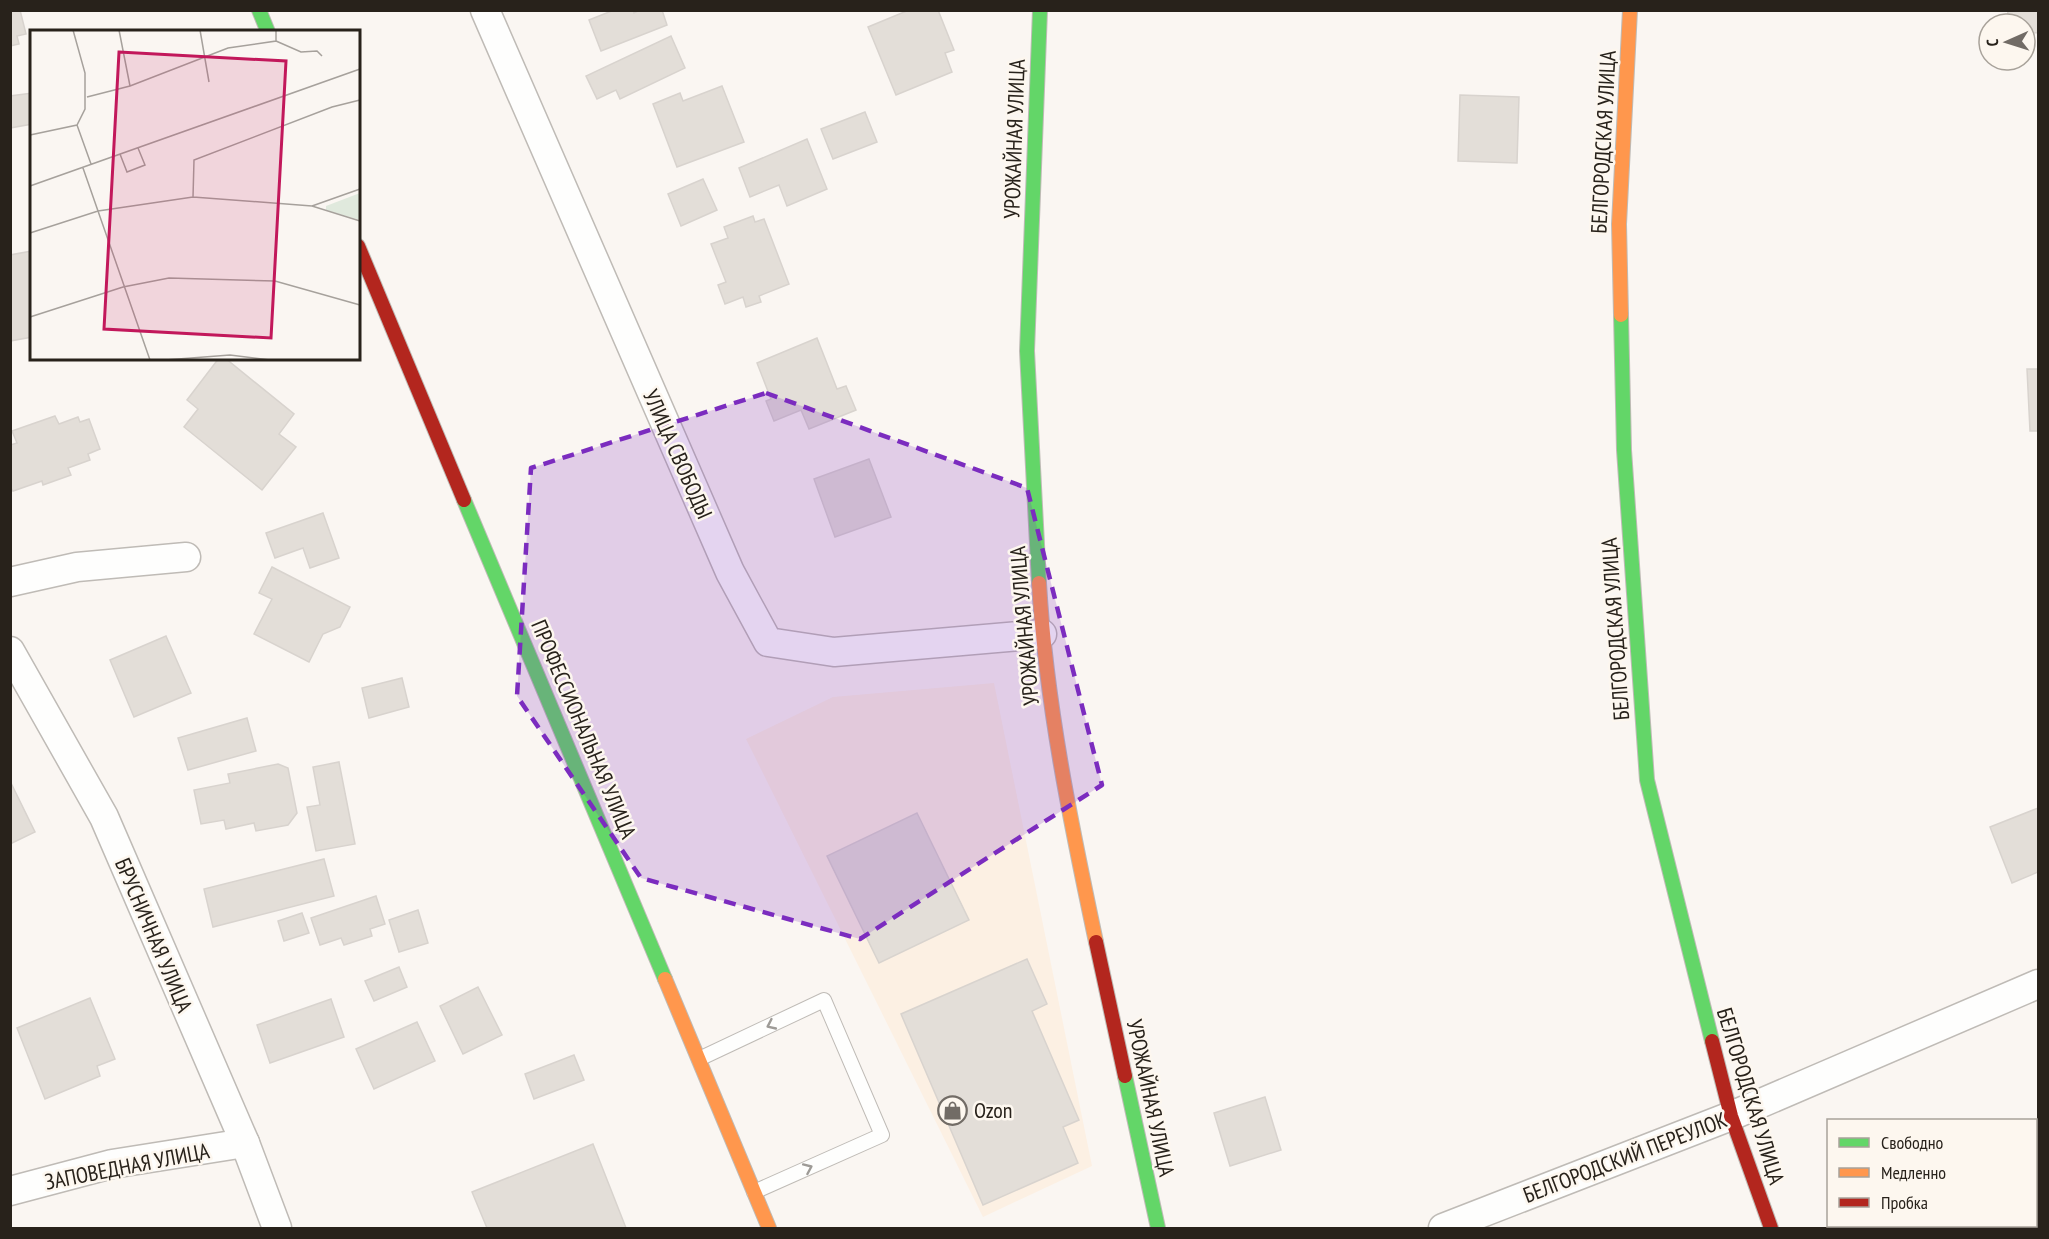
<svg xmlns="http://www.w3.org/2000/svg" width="2049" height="1239" font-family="'PT Sans Narrow',sans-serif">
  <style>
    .built { fill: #fcf0e3 }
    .building { fill: #e3ded8; stroke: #d8d3ce; stroke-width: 1.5 }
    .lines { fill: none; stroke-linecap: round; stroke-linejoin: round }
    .lane-casing { stroke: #bfbbb6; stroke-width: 16 }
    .street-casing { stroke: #bfbbb6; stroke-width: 31 }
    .fast-casing { stroke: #bfbbb6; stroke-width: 16 }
    .slow-casing { stroke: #bfbbb6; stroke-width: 16 }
    .jam-casing { stroke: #bfbbb6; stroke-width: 16 }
    .lane { stroke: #fefefd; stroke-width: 14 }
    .street { stroke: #fefefd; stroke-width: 28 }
    .fast { stroke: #63d668; stroke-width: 14 }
    .slow { stroke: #ff974d; stroke-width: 14 }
    .jam { stroke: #b3261e; stroke-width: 14 }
    .oneway { stroke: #9e9b97 }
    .marked { fill: #7b2cbf; fill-opacity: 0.2; stroke: #7b2cbf; stroke-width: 4.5; stroke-dasharray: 12 8; stroke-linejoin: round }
    .labels { text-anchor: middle; stroke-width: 5; stroke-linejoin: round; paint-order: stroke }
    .street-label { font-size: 22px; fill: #28221b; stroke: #fdf7ef }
    .poi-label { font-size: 22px; fill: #28221b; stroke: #fdf7ef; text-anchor: start }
    .inset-road { fill: none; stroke: #a6a19c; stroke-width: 1.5 }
    .view { fill: #c2185b; fill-opacity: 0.15; stroke: #c2185b; stroke-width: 3 }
    .inset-edge { fill: none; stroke: #28221b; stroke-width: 3 }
  </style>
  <rect width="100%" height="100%" fill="#faf6f2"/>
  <!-- built -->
  <polygon class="built" points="994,683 1092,1166 983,1217 746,739 833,697"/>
  <!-- building -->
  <g class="building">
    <polygon points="10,10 20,10 26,34 17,36 19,44 10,46"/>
    <polygon points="614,10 633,10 634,13 640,10 662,10 667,25 601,51 589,20"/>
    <polygon points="909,10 938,10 954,50 945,53 952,72 896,95 868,27"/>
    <polygon points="2008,10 2038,10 2038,33 2025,32 2025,24 2007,24"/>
    <polygon points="671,36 685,68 620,99 616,90 597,99 586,76"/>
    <polygon points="722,86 744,142 677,167 653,104 680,93 683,101"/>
    <polygon points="32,93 32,124 10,128 10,96"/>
    <polygon points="1460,95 1519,97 1517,163 1458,161"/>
    <polygon points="865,112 877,142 833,159 821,129"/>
    <polygon points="807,139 827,189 787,206 779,185 750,197 739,168"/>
    <polygon points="703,179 717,210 681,226 668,194"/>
    <polygon points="753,216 755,222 764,219 789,284 759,296 761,302 746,307 743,297 725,304 718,285 726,282 711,244 728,238 724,227"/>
    <polygon points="32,251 32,337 10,341 10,255"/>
    <polygon points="817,338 837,389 846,386 856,410 809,429 801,410 774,421 766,401 771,399 757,363"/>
    <polygon points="219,358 225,358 294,414 279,434 296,447 262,490 184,427 198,409 187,400"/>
    <polygon points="2027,369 2038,369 2038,431 2030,431"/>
    <polygon points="55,416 59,424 78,417 80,422 89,419 100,449 88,454 90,460 68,468 71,475 43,485 42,481 13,491 10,487 10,445 17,443 12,431"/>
    <polygon points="869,459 891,517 835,537 814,479"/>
    <polygon points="323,513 339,558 310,568 303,548 275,558 266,533"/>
    <polygon points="272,567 350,607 340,627 323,634 309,662 254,634 272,599 259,593"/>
    <polygon points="166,636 191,693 134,717 110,660"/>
    <polygon points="402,678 409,707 369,718 362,688"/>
    <polygon points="247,718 256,751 188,770 178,738"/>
    <polygon points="339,762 355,844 316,851 307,807 320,805 313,767"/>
    <polygon points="278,764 288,768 297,813 288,825 256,831 254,823 226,829 224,820 201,824 194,790 230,783 228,774"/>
    <polygon points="10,781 35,832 10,844"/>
    <polygon points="2038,808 2038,872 2012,883 1990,827"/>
    <polygon points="917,813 969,920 879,963 827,856"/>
    <polygon points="324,859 334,896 213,927 204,889"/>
    <polygon points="376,896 385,924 370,929 372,936 344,945 341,938 320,945 311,918"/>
    <polygon points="418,910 428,943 399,952 389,920"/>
    <polygon points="302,913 309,933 284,941 278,921"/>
    <polygon points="1027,959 1047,1004 1032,1011 1079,1120 1063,1127 1078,1163 983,1205 901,1014"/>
    <polygon points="399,967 407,987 374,1001 365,981"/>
    <polygon points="478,987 502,1035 463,1054 440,1006"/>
    <polygon points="90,998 115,1059 97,1066 100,1076 45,1099 17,1028"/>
    <polygon points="331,999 344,1037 270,1063 257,1025"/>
    <polygon points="417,1022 435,1061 374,1089 356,1049"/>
    <polygon points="574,1055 584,1080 534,1099 525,1074"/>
    <polygon points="1265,1097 1281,1150 1230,1166 1214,1113"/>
    <polygon points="593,1144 626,1228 487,1228 472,1192"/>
  </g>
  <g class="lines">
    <defs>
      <polyline id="lane" points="699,1059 824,1000 882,1135 754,1192"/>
      <g id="street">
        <polyline points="485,10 730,572 768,642 834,652 1042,634"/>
        <polyline points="10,582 77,567 186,557"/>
        <polyline points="10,651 104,817 245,1143 277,1228"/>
        <polyline points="10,1191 112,1164 245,1143"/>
        <polyline points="1443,1228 1731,1116 2038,984"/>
      </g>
      <g id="fast">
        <polyline points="259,10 268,32"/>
        <polyline points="1621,315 1624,450 1647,780 1712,1041"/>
        <polyline points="464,500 665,979"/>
        <polyline points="1039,583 1027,351 1040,10"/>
        <polyline points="1125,1076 1158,1228"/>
      </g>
      <g id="slow">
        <polyline points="1621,315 1619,224 1630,10"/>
        <path d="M 1039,583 C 1046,704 1071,824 1096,942"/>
        <polyline points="665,979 769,1228"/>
      </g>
      <g id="jam">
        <polyline points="358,246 464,500"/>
        <polyline points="1096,942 1125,1076"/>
        <polyline points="1712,1041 1731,1116 1771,1228"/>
      </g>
    </defs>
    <!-- lane casing -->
    <use href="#lane" class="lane-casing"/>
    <!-- street casing -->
    <use href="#street" class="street-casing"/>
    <!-- fast casing -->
    <use href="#fast" class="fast-casing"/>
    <!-- slow casing -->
    <use href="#slow" class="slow-casing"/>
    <!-- jam casing -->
    <use href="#jam" class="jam-casing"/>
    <!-- lane -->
    <use href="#lane" class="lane"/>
    <!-- street -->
    <use href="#street" class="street"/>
    <!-- fast -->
    <use href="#fast" class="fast"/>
    <!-- slow -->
    <use href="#slow" class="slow"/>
    <!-- jam -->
    <use href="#jam" class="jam"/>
  </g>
  <!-- one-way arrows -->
  <defs><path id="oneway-chevron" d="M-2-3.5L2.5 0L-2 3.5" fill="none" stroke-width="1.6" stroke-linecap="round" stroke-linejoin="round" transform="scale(1.5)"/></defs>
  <g class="oneway">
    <use href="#oneway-chevron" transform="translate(771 1025) rotate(155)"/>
    <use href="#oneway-chevron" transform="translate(808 1168) rotate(-24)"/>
  </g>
  <!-- marked area -->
  <path class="marked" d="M 766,393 L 1027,488 L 1102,785 L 860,939 L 641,878 L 517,696 L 531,468 Z"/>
  <!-- icons -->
  <defs>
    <symbol id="shop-ring" viewBox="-11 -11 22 22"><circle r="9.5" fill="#fdf7ef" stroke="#726c66" stroke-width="1.5"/><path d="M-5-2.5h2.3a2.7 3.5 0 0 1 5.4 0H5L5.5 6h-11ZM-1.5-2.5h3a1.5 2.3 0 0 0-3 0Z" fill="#726c66"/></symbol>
  </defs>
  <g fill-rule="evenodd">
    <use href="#shop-ring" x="936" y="1094" width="33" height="33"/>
  </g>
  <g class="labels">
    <!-- street labels -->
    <g class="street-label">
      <text transform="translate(1014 139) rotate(-88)" y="8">УРОЖАЙНАЯ УЛИЦА</text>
      <text transform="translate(1603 142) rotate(-87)" y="8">БЕЛГОРОДСКАЯ УЛИЦА</text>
      <text transform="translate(678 454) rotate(66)" y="8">УЛИЦА СВОБОДЫ</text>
      <text transform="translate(1024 626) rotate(-95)" y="8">УРОЖАЙНАЯ УЛИЦА</text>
      <text transform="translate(1615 629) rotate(-94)" y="8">БЕЛГОРОДСКАЯ УЛИЦА</text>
      <text transform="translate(584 729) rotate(67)" y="8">ПРОФЕССИОНАЛЬНАЯ УЛИЦА</text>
      <text transform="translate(154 935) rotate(67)" y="8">БРУСНИЧНАЯ УЛИЦА</text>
      <text transform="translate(1751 1096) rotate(73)" y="8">БЕЛГОРОДСКАЯ УЛИЦА</text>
      <text transform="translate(1151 1098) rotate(78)" y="8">УРОЖАЙНАЯ УЛИЦА</text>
      <text transform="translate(1625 1157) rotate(-21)" y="8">БЕЛГОРОДСКИЙ ПЕРЕУЛОК</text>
      <text transform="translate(127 1166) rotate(-11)" y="8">ЗАПОВЕДНАЯ УЛИЦА</text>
    </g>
    <!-- poi labels -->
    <g class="poi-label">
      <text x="974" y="1118">Ozon</text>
    </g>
  </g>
  <!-- overview -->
  <g transform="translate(30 30)">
    <rect width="330" height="330" fill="#faf6f2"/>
    <path d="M 330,163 L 330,190 L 296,180 L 296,176 Z" fill="#e0e9dd"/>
    <path class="inset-road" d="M 89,0 L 100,56M 170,0 L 179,52M 246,11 L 271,22 L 287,21 L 292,26M 57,67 L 100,56 L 198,18 L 246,11 L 246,0M 47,95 L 61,134M 0,105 L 47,95 L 55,79 L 55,43 L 43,0M 90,124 L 97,142 L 115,135 L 108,118M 53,138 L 120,330M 0,156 L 330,39M 163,167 L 164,130 L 302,77 L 330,70M 282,176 L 330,159M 0,203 L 68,181 L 163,167 L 282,176 L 330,191M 0,287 L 93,257 L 139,248 L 245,251 L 330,275M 135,330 L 200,325 L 240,330"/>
    <path class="view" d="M 89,22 L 256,31 L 241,308 L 74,299 Z"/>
    <rect width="330" height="330" class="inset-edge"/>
  </g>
  <!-- border -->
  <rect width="2049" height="1239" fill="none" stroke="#28221b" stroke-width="24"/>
  <!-- legend -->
  <rect x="1827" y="1119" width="210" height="108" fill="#fdf7ef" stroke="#a8a29a" stroke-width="1.5"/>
  <rect x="1839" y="1138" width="30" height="9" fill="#63d668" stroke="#a8a29a" stroke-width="1.5"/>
  <text x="1881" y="1149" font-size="18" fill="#28221b">Свободно</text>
  <rect x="1839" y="1168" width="30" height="9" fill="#ff974d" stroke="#a8a29a" stroke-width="1.5"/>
  <text x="1881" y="1179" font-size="18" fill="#28221b">Медленно</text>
  <rect x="1839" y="1198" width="30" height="9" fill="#b3261e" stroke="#a8a29a" stroke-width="1.5"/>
  <text x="1881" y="1209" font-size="18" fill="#28221b">Пробка</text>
  <!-- north arrow -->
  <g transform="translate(2007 42) rotate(267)"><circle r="28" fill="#fdf7ef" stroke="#a8a29a" stroke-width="1.5"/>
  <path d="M0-4.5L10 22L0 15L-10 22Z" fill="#726c66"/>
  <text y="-9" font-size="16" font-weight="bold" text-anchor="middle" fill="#28221b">С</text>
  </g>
</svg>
